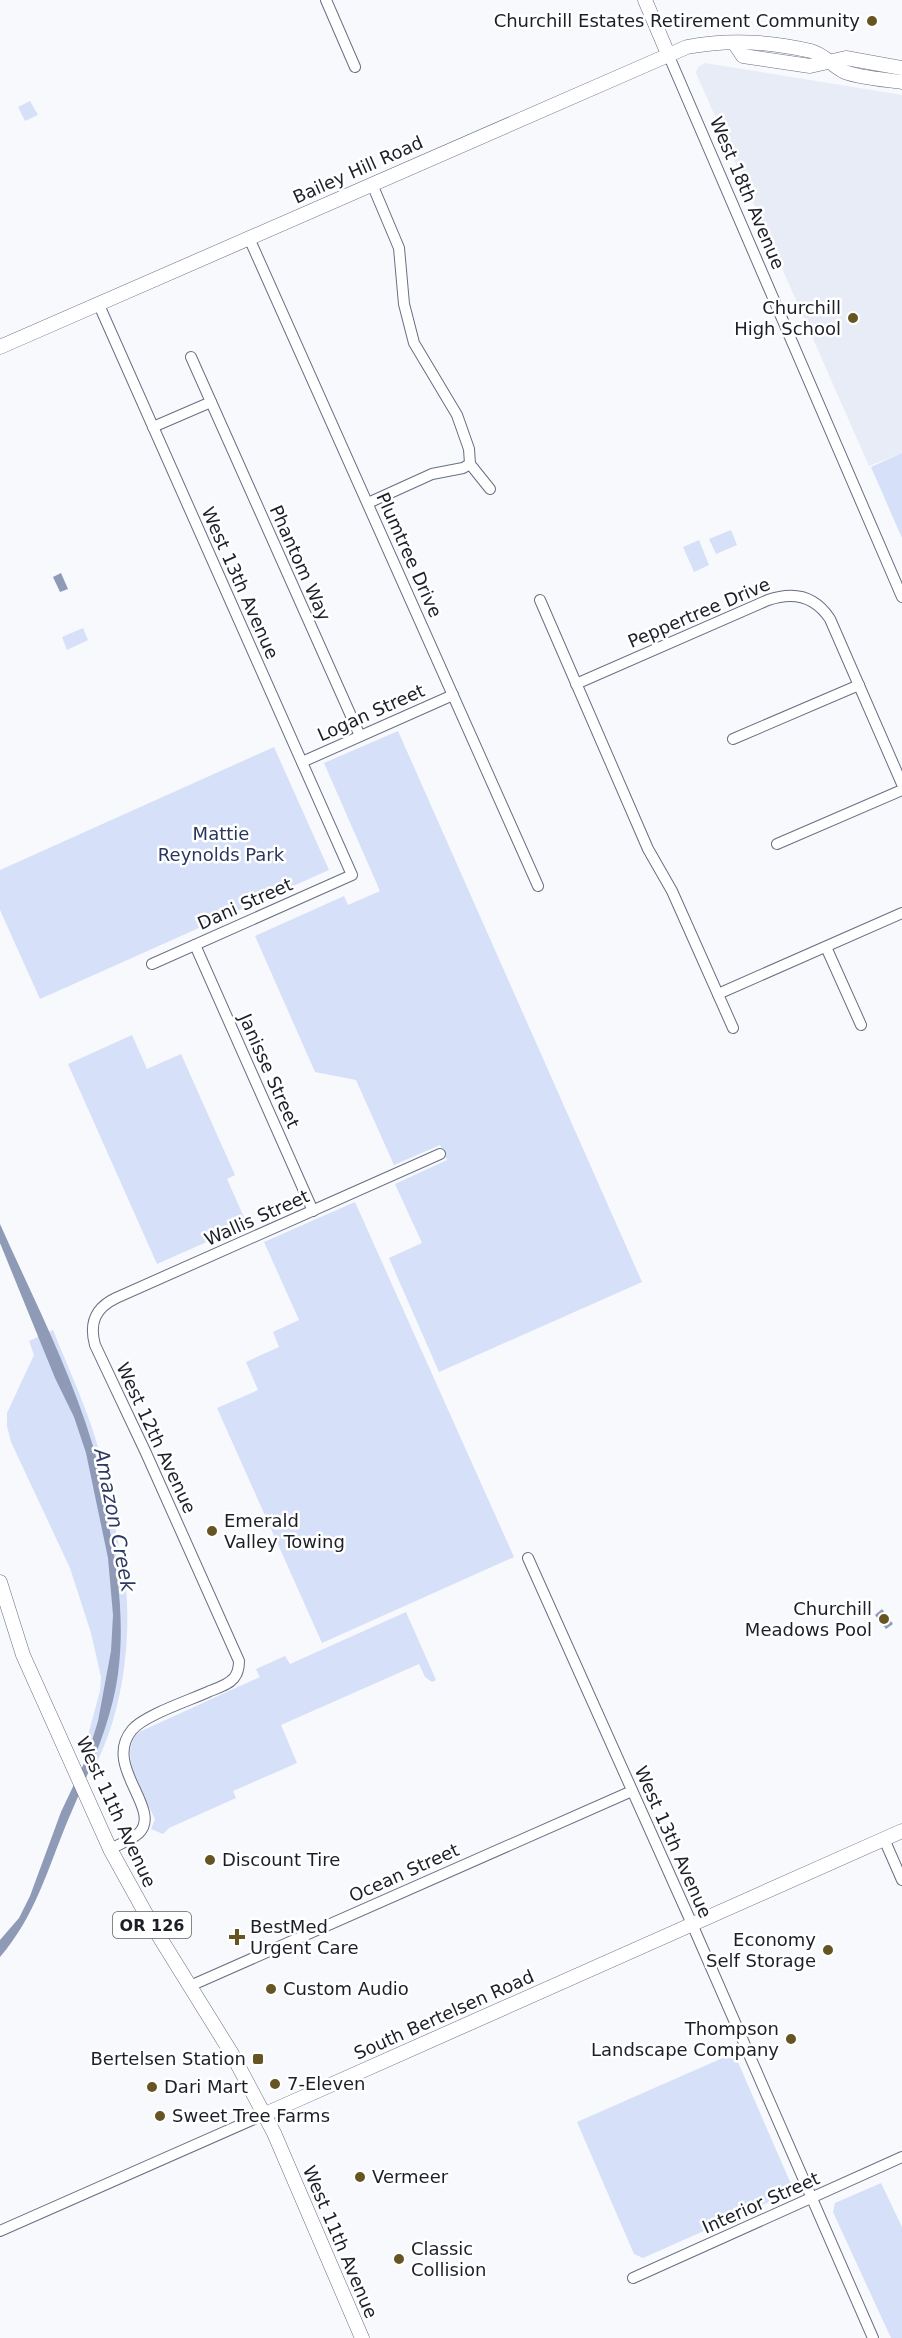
<svg xmlns="http://www.w3.org/2000/svg" width="902" height="2338" font-family="'DejaVu Sans',sans-serif">
  <style>
    .built { fill: #e7ecf7 }
    .green { fill: #d6e0f8 }
    .water { fill: #8e9ab6 }
    .lines { fill: none; stroke-linecap: round; stroke-linejoin: round }
    .minor-casing { stroke: #676f81; stroke-width: 12 }
    .major-casing { stroke: #676f81; stroke-width: 15 }
    .minor { stroke: #fff; stroke-width: 10 }
    .major { stroke: #fff; stroke-width: 14 }
    .poi-dot { fill: #675423; stroke: #fff; stroke-width: 2 }
    .labels { text-anchor: middle; stroke-width: 5; stroke-linejoin: round; paint-order: stroke }
    .shield { fill: #fff; stroke: #606268; stroke-width: 1.5 }
    .shield-label { font-size: 16px; font-weight: bold; fill: #1c1f27 }
    .poi-label { font-size: 18px; fill: #1c1f27; stroke: #fff; text-anchor: start }
    .street-label { font-size: 18px; fill: #1c1f27; stroke: #fff }
    .park-label { font-size: 18px; fill: #29375f; stroke: #fff }
    .water-label { font-size: 20px; font-style: italic; fill: #2d3b64; stroke: #fff }
  </style>
  <rect width="100%" height="100%" fill="#f7f9fd"/>
  <!-- built -->
  <polygon class="built" points="705,63 902,95 902,453 869,466 696,73 698,67"/>
  <!-- green -->
  <g class="green">
    <polygon points="30,101 38,115 25,121 18,107"/>
    <polygon points="902,453 902,538 871,467"/>
    <polygon points="731,530 737,545 716,554 709,539"/>
    <polygon points="699,540 709,565 694,572 683,547"/>
    <polygon points="83,628 88,640 67,650 62,637"/>
    <polygon points="398,731 642,1282 439,1372 389,1258 422,1243 395,1184 447,1160 440,1145 394,1165 356,1080 315,1072 255,936 344,896 348,905 380,891 324,763"/>
    <polygon points="274,747 329,870 40,999 0,910 0,870"/>
    <polygon points="132,1035 147,1069 181,1054 235,1175 227,1179 247,1224 157,1264 68,1064"/>
    <polygon points="355,1202 514,1557 322,1643 217,1408 258,1390 246,1362 279,1347 273,1332 299,1320 264,1242"/>
    <path d="M 53,1330 C 64,1358 77,1386 87,1414 C 100,1448 108,1485 114,1521 C 118,1543 124,1566 126,1588 C 131,1644 122,1711 97,1762 L 87,1739 L 100,1691 L 101,1677 L 91,1633 L 70,1568 L 11,1442 L 7,1426 L 7,1413 L 34,1355 L 29,1341 Z"/>
    <path d="M 406,1612 L 436,1680 L 432,1682 L 425,1677 L 419,1664 L 281,1725 L 297,1763 L 233,1791 L 236,1798 L 169,1828 L 163,1834 L 151,1829 L 155,1819 C 144,1795 116,1754 139,1732 L 260,1677 L 256,1669 L 285,1656 L 290,1664 Z"/>
    <polygon points="734,2053 794,2191 643,2258 634,2254 577,2122"/>
    <polygon points="881,2183 902,2227 902,2338 891,2338 833,2212 835,2203"/>
  </g>
  <!-- water -->
  <g class="water">
    <polygon points="61,573 68,589 60,592 53,577"/>
    <path d="M 0,1224 C 32,1296 70,1369 93,1446 C 100,1468 102,1493 107,1517 C 118,1569 125,1621 118,1674 C 111,1725 88,1773 68,1820 C 48,1868 35,1917 0,1957 L 0,1940 L 19,1918 L 30,1896 L 61,1812 L 87,1757 L 98,1721 L 111,1651 L 113,1615 L 108,1558 L 86,1453 L 74,1417 L 55,1378 L 0,1243 Z"/>
    <polygon points="882,1609 893,1624 886,1629 875,1615"/>
  </g>
  <g class="lines">
    <defs>
      <g id="minor">
        <polyline points="326,0 355,67"/>
        <polyline points="668,54 902,597"/>
        <polyline points="372,184 399,248 404,304 414,343 457,415 469,449 470,464 490,489"/>
        <polyline points="249,238 538,886"/>
        <polyline points="99,305 352,875 152,964"/>
        <polyline points="191,357 360,736"/>
        <polyline points="153,427 211,402"/>
        <polyline points="368,503 432,474 463,468 470,464"/>
        <polyline points="540,600 648,849 672,891 733,1028"/>
        <path d="M 576,684 L 768,600 C 794,591 815,596 830,619 L 902,784"/>
        <polyline points="733,739 859,685"/>
        <polyline points="302,762 453,695"/>
        <polyline points="777,844 902,790"/>
        <polyline points="195,945 313,1211"/>
        <polyline points="826,947 861,1025"/>
        <polyline points="718,994 902,913"/>
        <polyline points="528,1558 692,1924 873,2338"/>
        <polyline points="884,1839 902,1880"/>
        <path d="M 110,1849 C 120,1844 131,1840 139,1833 C 163,1809 102,1766 132,1730 C 144,1715 191,1700 210,1691 C 218,1688 228,1685 234,1678 C 238,1673 239,1667 239,1661 L 146,1453 L 95,1345 C 89,1323 95,1308 116,1298 L 440,1154"/>
        <polyline points="190,1986 632,1791"/>
        <polyline points="0,2231 263,2115"/>
        <polyline points="633,2278 902,2157"/>
      </g>
      <g id="major">
        <polyline points="645,0 668,54"/>
        <polyline points="735,44 743,56 810,66 846,58 902,68"/>
        <path d="M 0,347 L 687,47 C 727,39 772,42 811,51 C 823,54 832,65 843,71 C 853,77 888,80 902,82"/>
        <polyline points="0,1582 23,1655 110,1849 152,1925 232,2054 274,2133 362,2338"/>
        <polyline points="263,2115 902,1831"/>
      </g>
    </defs>
    <!-- minor casing -->
    <use href="#minor" class="minor-casing"/>
    <!-- major casing -->
    <use href="#major" class="major-casing"/>
    <!-- minor -->
    <use href="#minor" class="minor"/>
    <!-- major -->
    <use href="#major" class="major"/>
  </g>
  <!-- markers -->
  <g class="poi-dot">
    <circle cx="872" cy="21" r="6"/>
    <circle cx="853" cy="318" r="6"/>
    <circle cx="212" cy="1531" r="6"/>
    <circle cx="884" cy="1619" r="6"/>
    <circle cx="210" cy="1860" r="6"/>
    <path d="M234 1928h6v6h6v6h-6v6h-6v-6h-6v-6h6z"/>
    <circle cx="828" cy="1950" r="6"/>
    <circle cx="271" cy="1989" r="6"/>
    <circle cx="791" cy="2039" r="6"/>
    <rect x="252" y="2053" width="12" height="12" rx="3"/>
    <circle cx="275" cy="2084" r="6"/>
    <circle cx="152" cy="2087" r="6"/>
    <circle cx="160" cy="2116" r="6"/>
    <circle cx="360" cy="2177" r="6"/>
    <circle cx="399" cy="2259" r="6"/>
  </g>
  <g class="labels">
    <!-- shield labels -->
    <rect class="shield" x="113" y="1912" width="78" height="26" rx="4.5"/>
    <g class="shield-label">
      <text x="152" y="1931">OR 126</text>
    </g>
    <!-- poi labels -->
    <g class="poi-label">
      <text x="860" y="27" text-anchor="end">Churchill Estates Retirement Community</text>
      <text x="841" y="314" text-anchor="end">Churchill<tspan x="841" dy="21">High School</tspan></text>
      <text x="224" y="1527">Emerald<tspan x="224" dy="21">Valley Towing</tspan></text>
      <text x="872" y="1615" text-anchor="end">Churchill<tspan x="872" dy="21">Meadows Pool</tspan></text>
      <text x="222" y="1866">Discount Tire</text>
      <text x="250" y="1933">BestMed<tspan x="250" dy="21">Urgent Care</tspan></text>
      <text x="816" y="1946" text-anchor="end">Economy<tspan x="816" dy="21">Self Storage</tspan></text>
      <text x="283" y="1995">Custom Audio</text>
      <text x="779" y="2035" text-anchor="end">Thompson<tspan x="779" dy="21">Landscape Company</tspan></text>
      <text x="246" y="2065" text-anchor="end">Bertelsen Station</text>
      <text x="287" y="2090">7-Eleven</text>
      <text x="164" y="2093">Dari Mart</text>
      <text x="172" y="2122">Sweet Tree Farms</text>
      <text x="372" y="2183">Vermeer</text>
      <text x="411" y="2255">Classic<tspan x="411" dy="21">Collision</tspan></text>
    </g>
    <!-- street labels -->
    <g class="street-label">
      <text transform="translate(358 170) rotate(-24)" y="6">Bailey Hill Road</text>
      <text transform="translate(747 193) rotate(67)" y="6">West 18th Avenue</text>
      <text transform="translate(409 555) rotate(66)" y="6">Plumtree Drive</text>
      <text transform="translate(300 563) rotate(66)" y="6">Phantom Way</text>
      <text transform="translate(240 583) rotate(66)" y="6">West 13th Avenue</text>
      <text transform="translate(699 613) rotate(-23)" y="6">Peppertree Drive</text>
      <text transform="translate(371 713) rotate(-24)" y="6">Logan Street</text>
      <text transform="translate(245 904) rotate(-24)" y="6">Dani Street</text>
      <text transform="translate(269 1071) rotate(66)" y="6">Janisse Street</text>
      <text transform="translate(257 1218) rotate(-24)" y="6">Wallis Street</text>
      <text transform="translate(156 1438) rotate(65)" y="6">West 12th Avenue</text>
      <text transform="translate(116 1812) rotate(65)" y="6">West 11th Avenue</text>
      <text transform="translate(673 1842) rotate(66)" y="6">West 13th Avenue</text>
      <text transform="translate(404 1873) rotate(-24)" y="6">Ocean Street</text>
      <text transform="translate(444 2015) rotate(-24)" y="6">South Bertelsen Road</text>
      <text transform="translate(761 2203) rotate(-24)" y="6">Interior Street</text>
      <text transform="translate(340 2242) rotate(67)" y="6">West 11th Avenue</text>
    </g>
    <!-- park labels -->
    <g class="park-label">
      <text x="221" y="840">Mattie<tspan x="221" dy="21">Reynolds Park</tspan></text>
    </g>
    <!-- water labels -->
    <g class="water-label">
      <text transform="translate(115 1520) rotate(79)" y="7">Amazon Creek</text>
    </g>
  </g>
</svg>
